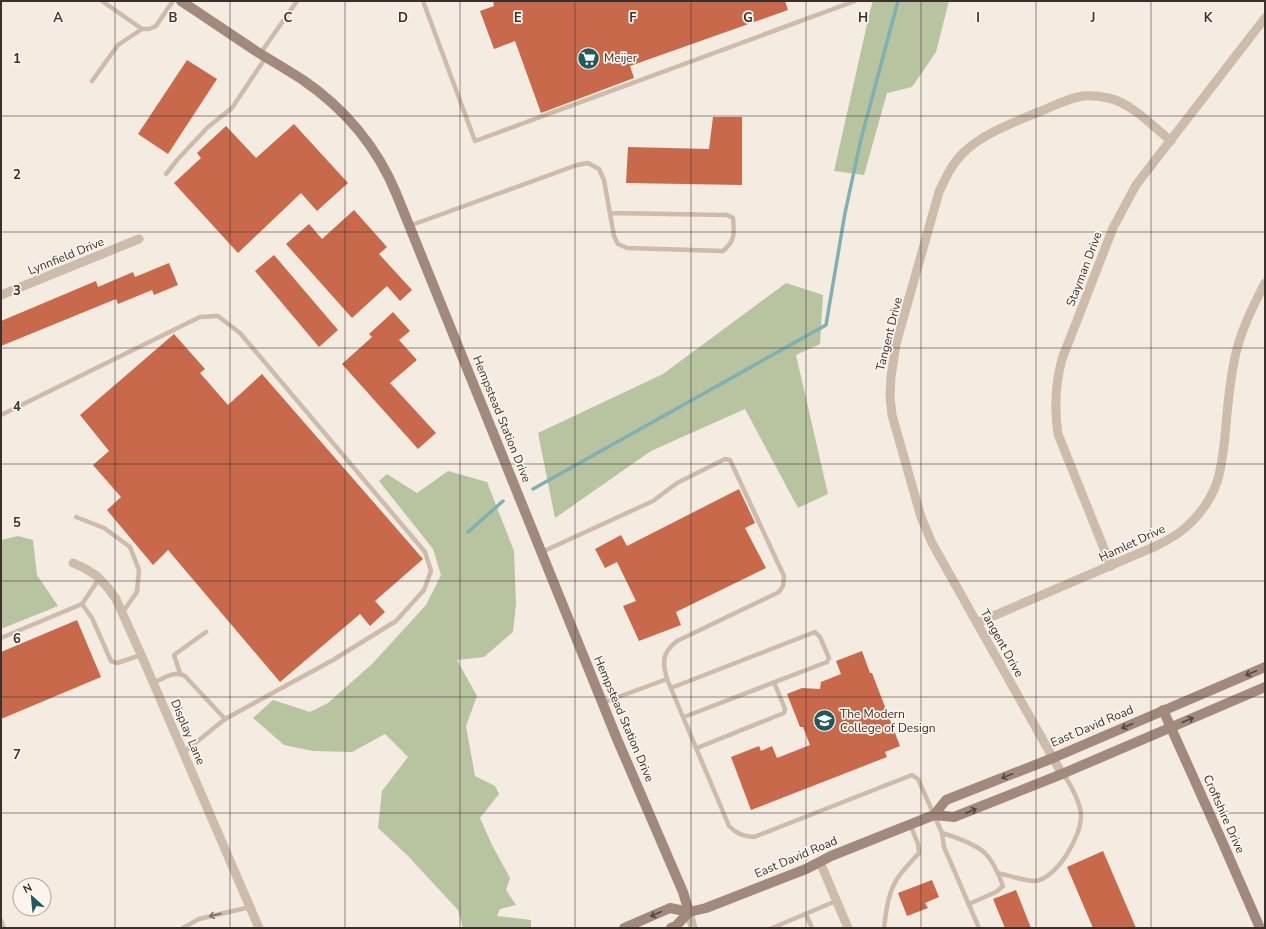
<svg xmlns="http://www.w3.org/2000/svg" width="1266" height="929" font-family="'Nunito Sans',sans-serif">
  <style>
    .green { fill: #b8c4a0 }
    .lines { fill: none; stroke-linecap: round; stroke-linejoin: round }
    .stream { stroke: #7fb0b2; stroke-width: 3.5 }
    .building { fill: #c8694b }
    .lane { stroke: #cdbbac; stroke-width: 4.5 }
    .street { stroke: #cdbbac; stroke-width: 9 }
    .secondary { stroke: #a18a7d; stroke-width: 10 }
    .oneway { stroke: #544640 }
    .oneway2 { stroke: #7d6f65 }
    .grid { fill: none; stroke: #3b302b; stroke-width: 1; stroke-opacity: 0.55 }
    .labels { text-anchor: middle; stroke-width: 3.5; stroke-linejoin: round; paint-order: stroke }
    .poi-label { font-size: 12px; fill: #3b302b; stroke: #fbf5ee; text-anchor: start }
    .street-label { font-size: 12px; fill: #3b302b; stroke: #fbf5ee }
    .grid-label { font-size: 13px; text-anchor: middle; font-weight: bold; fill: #3b302b; stroke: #fbf5ee; stroke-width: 3.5; stroke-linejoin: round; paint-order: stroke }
  </style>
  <rect width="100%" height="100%" fill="#f4ebe1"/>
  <!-- green -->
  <g class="green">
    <polygon points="873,1 949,1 936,52 912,87 887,93 864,175 834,171 870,11"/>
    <polygon points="786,283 823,295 820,344 796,355 828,494 798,508 745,409 651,451 555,518 538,433 663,374"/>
    <polygon points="448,471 487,482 514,551 516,604 513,632 484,657 457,660 477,696 466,726 475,776 495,786 499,794 480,818 492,845 510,878 506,890 516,905 500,909 497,916 531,920 531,928 463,928 458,910 407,855 378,828 382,791 408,757 385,734 352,752 313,751 284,745 253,718 273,700 310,712 328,703 372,664 426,605 441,575 433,549 379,481 387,474 417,493"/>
    <polygon points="18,536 33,540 37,575 58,606 1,629 1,540"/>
  </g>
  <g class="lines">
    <!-- stream -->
    <g class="stream">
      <polyline points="533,489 826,325 845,213 861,139 898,1"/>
      <polyline points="468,532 503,501"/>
    </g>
  </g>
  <!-- building -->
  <g class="building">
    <polygon points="493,1 785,1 788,10 630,66 634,78 541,113 515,41 494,49 480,11 494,6"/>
    <polygon points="187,60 217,79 168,154 138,134"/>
    <polygon points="713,117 742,117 742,185 626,183 628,147 709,149"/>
    <polygon points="294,124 348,183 317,211 301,193 238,253 174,183 201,158 197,153 226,126 256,158"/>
    <polygon points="354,210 387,247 379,254 412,290 400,301 387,286 352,318 286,244 309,224 322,239"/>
    <polygon points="274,255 338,330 319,347 255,271"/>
    <polygon points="169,263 178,285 154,295 152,290 118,304 116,299 1,346 1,321 96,281 98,287 133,272 135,277"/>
    <polygon points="393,312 410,331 399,340 417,360 390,383 436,433 418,449 342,364 372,337 369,334"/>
    <polygon points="174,334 205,369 200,373 228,405 262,374 423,559 375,601 385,612 370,626 360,614 280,682 168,550 153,565 107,510 121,497 93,465 109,451 80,415"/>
    <polygon points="739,489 755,523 745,528 766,568 676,612 681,625 639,641 623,606 636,601 617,562 605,568 595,549 621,535 627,546"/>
    <polygon points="77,620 101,677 1,719 1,652"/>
    <polygon points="862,651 870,673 872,673 900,746 885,752 887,757 751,810 731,757 759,746 761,751 772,746 777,758 810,745 803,727 800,727 787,694 802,688 820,689 821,682 841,674 836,661"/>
    <polygon points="1103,851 1136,928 1093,928 1067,867"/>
    <polygon points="932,880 939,897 925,903 928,908 907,916 898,893"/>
    <polygon points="1016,890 1031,928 1005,928 993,899"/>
  </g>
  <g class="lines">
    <!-- lane -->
    <g class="lane">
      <polyline points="102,1 142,29"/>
      <polyline points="423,1 475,141 855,1"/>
      <polyline points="260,54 297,1"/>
      <polyline points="92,81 118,45 142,29 149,29 156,26 173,1"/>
      <polyline points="166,174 178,159 208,127 232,108 266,57"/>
      <path d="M 409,226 L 577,165 L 588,163 L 599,169 L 604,180 L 614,236 L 618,244 L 627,248 L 723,251 C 736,240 734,233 733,218 L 727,215 L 610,213"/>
      <polyline points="1,415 200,317 218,316 240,333 425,552 431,571 424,590 396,621 333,660 225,719"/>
      <polyline points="76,517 104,528 130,547 139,570 137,592 122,613"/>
      <path d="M 542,552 L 653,501 L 677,483 L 725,459 L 730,460 L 784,576 L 783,586 L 779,592 L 677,641 C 662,653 662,661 667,679 L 602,703"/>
      <polyline points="82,604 99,579"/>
      <polyline points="1,638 82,604 92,618 111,661 117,663 141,655"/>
      <polyline points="180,673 174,655 206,632"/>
      <path d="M 667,679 L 729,826 C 737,834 743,836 754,837 L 912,775 L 918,779 L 942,833 L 944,847 L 979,928"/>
      <path d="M 153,683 C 164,678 175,670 185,676 L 225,719 L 183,753"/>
      <polyline points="671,688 815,632 820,637 829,658 827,662 684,717"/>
      <polyline points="697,748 784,713 785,709 774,682"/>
      <path d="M 942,833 C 955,837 975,844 985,853 C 994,862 999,875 1003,886 L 996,892 L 969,904"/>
      <path d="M 998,873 C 1007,875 1026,881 1034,881 C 1056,880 1082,836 1081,815 C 1081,804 1070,783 1063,774"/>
      <polyline points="806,914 812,928"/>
      <polyline points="1,920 4,928"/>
      <polyline points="183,928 199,919 250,907"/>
      <polyline points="772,928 836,901"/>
      <path d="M 884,928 C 886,912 888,893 897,879 C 903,870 912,861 919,853 L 918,844 L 910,824"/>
    </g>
    <!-- street -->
    <g class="street">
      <polyline points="1,295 139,239"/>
      <polyline points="73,563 86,569 97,576 108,588 116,599 143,659 259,928"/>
      <path d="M 1111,566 L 1058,434 C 1054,408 1055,385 1062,359 L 1113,228 L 1136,185 L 1265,18"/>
      <path d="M 977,623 L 1156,546 C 1166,541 1176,536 1185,528 C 1199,516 1211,499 1217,482 C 1222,467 1223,452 1225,437 C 1227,412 1229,386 1234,362 C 1239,334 1252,308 1265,283"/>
      <path d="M 1062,774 L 932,543 L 921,517 L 892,415 L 890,396 L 891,377 L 896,344 L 939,192 C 946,177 952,164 963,153 C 983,133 1015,122 1041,111 C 1053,106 1065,100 1078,97 C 1087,95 1099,96 1108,98 C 1132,103 1152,126 1171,141"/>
      <polyline points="820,862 848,928"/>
      <polyline points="689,912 693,928"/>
    </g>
    <!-- secondary -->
    <g class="secondary">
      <path d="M 181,1 C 207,18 233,36 259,53 C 274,62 289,71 303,80 C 344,108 377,147 396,193 L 617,739 L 683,892 L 689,912"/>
      <polyline points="1163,710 1221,839 1260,928"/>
      <polyline points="934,815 954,817 1062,774 1265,687"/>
      <polyline points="624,928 670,908 689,912 706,908 806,869 831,856 934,815 946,800 1053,758 1265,667"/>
      <polyline points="671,928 676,926 689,912"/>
    </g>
  </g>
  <!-- one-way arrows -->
  <defs><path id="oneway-shaft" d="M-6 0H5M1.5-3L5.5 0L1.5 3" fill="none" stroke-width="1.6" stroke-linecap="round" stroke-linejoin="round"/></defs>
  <g class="oneway">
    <use href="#oneway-shaft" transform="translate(1251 673) rotate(157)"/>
    <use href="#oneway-shaft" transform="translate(1188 720) rotate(-23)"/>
    <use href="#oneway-shaft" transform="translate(1127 726) rotate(157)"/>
    <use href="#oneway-shaft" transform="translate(1007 776) rotate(158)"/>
    <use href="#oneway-shaft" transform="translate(971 811) rotate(-22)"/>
    <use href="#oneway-shaft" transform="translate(656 914) rotate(156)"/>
  </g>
  <use class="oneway2" href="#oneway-shaft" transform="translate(215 915) rotate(167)"/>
  <!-- grid -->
  <path class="grid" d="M 115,1 L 115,928M 230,1 L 230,928M 345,1 L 345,928M 460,1 L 460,928M 575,1 L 575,928M 691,1 L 691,928M 806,1 L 806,928M 921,1 L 921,928M 1036,1 L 1036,928M 1151,1 L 1151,928M 1,116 L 1265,116M 1,232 L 1265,232M 1,348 L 1265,348M 1,464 L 1265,464M 1,581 L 1265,581M 1,697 L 1265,697M 1,813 L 1265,813"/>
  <!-- icons -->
  <defs>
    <symbol id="supermarket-disc" viewBox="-11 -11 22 22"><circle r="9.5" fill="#1f5a5e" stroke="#fbf5ee"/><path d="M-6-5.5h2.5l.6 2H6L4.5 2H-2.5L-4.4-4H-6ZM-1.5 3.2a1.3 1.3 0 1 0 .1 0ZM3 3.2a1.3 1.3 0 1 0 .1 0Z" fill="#fff"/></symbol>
    <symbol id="university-disc" viewBox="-11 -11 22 22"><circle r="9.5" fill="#1f5a5e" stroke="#fbf5ee"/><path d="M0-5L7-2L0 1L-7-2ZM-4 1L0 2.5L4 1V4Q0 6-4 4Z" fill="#fff"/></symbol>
  </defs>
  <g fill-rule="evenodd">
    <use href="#supermarket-disc" x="576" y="46" width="25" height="25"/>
    <use href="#university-disc" x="812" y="708" width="25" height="25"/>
  </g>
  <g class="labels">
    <!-- poi labels -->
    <g class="poi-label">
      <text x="604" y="62">Meijer</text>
      <text x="840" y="718">The Modern<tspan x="840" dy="14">College of Design</tspan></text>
    </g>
    <!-- street labels -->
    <g class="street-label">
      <text transform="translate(66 256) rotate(-22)" y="4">Lynnfield Drive</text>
      <text transform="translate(1084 269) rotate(-69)" y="4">Stayman Drive</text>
      <text transform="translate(889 334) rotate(-76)" y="4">Tangent Drive</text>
      <text transform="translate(502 419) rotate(68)" y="4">Hempstead Station Drive</text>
      <text transform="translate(1132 543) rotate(-25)" y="4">Hamlet Drive</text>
      <text transform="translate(1002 643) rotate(61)" y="4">Tangent Drive</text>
      <text transform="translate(624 719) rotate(67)" y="4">Hempstead Station Drive</text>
      <text transform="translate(1092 726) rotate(-23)" y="4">East David Road</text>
      <text transform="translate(188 732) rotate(67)" y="4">Display Lane</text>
      <text transform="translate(1224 814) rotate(66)" y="4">Croftshire Drive</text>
      <text transform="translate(796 857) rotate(-23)" y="4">East David Road</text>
    </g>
  </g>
  <g class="grid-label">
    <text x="58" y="22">A</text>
    <text x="173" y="22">B</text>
    <text x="288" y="22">C</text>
    <text x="403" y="22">D</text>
    <text x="518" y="22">E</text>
    <text x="633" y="22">F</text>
    <text x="748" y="22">G</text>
    <text x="863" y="22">H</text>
    <text x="978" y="22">I</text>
    <text x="1093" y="22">J</text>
    <text x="1208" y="22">K</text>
    <text x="17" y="63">1</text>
    <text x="17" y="179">2</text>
    <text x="17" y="295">3</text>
    <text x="17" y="411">4</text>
    <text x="17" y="527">5</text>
    <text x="17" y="643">6</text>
    <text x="17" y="759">7</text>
  </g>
  <!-- border -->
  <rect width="1266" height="929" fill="none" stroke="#3b302b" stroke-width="4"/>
  <!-- north arrow -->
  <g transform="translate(32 897) rotate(333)"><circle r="19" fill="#fbf5ee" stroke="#aea6a0"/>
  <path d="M0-3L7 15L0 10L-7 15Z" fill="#1f5a5e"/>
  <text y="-6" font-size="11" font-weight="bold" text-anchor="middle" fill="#3b302b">N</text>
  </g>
</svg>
